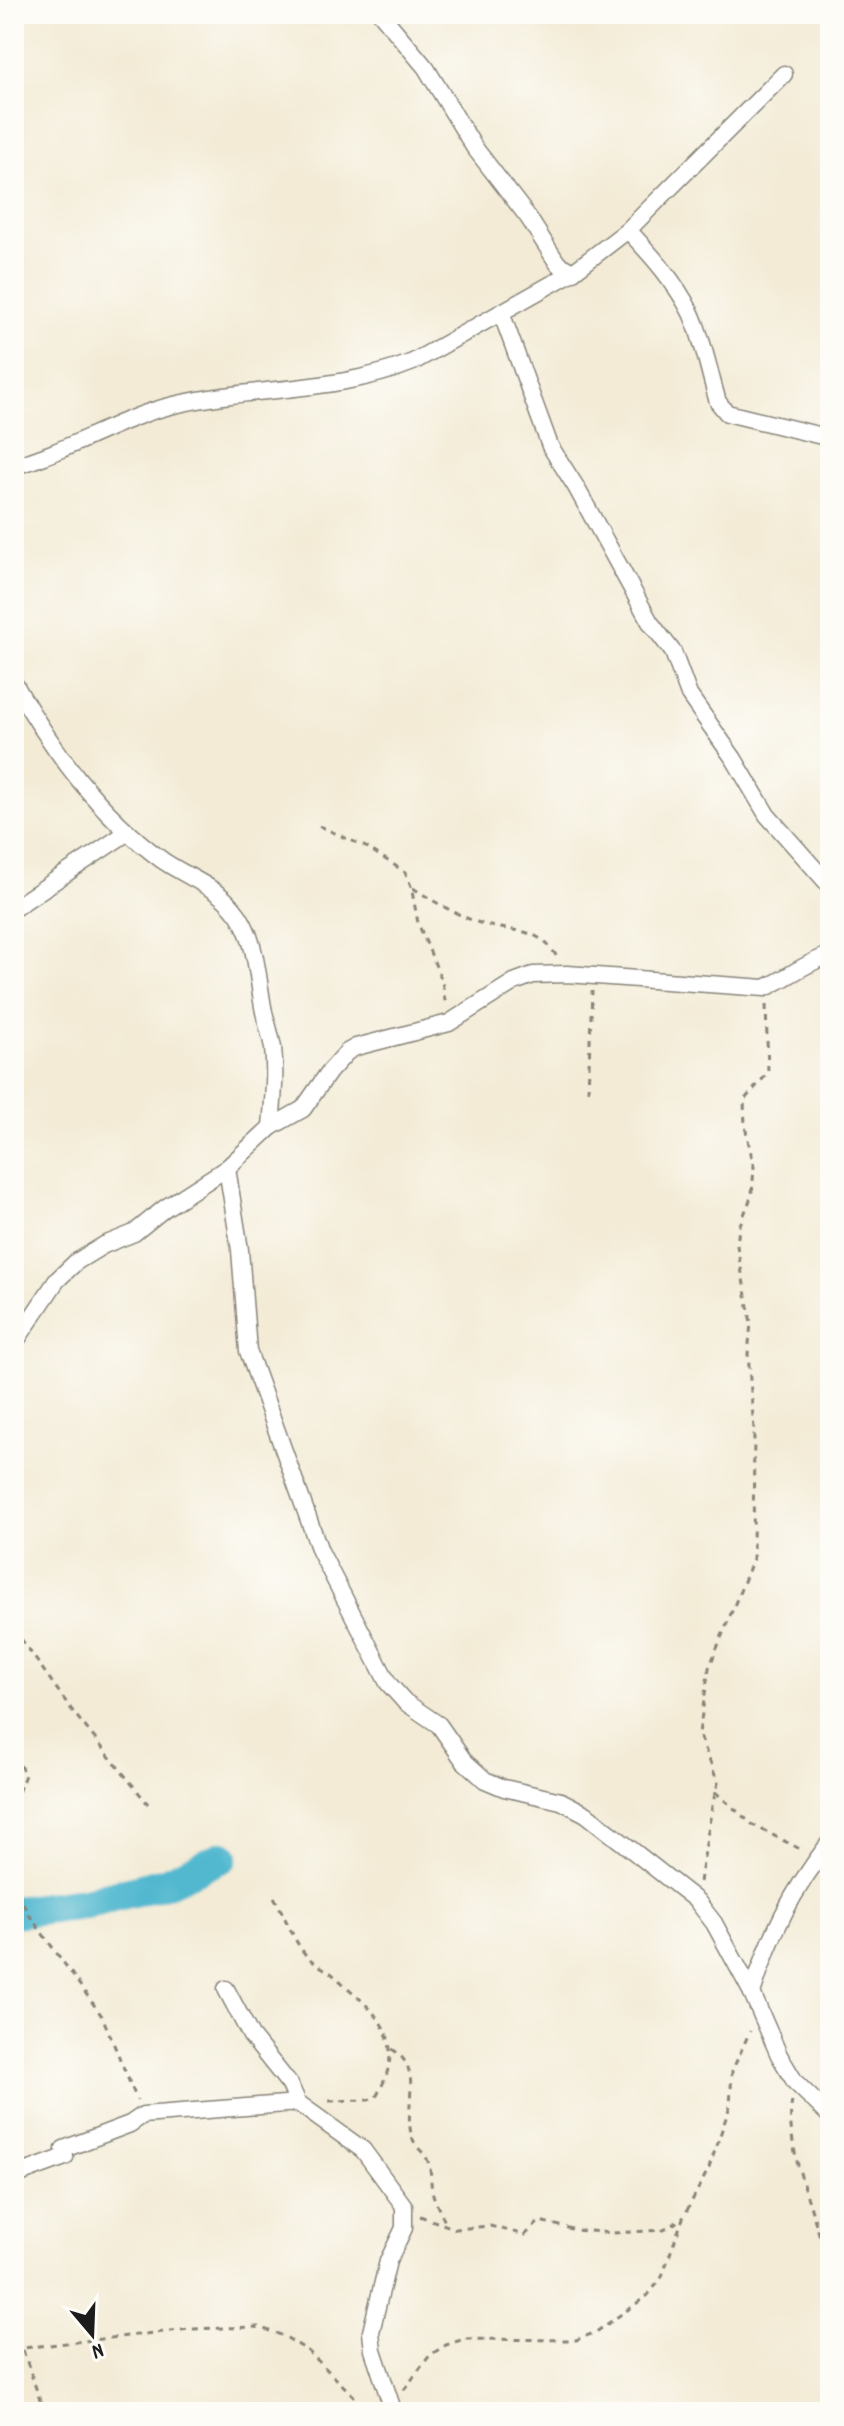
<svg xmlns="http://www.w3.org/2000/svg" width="844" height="2426" font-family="Dekko,sans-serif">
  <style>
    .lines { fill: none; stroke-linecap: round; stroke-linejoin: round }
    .river { stroke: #51b8cf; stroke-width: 32 }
    .minor-casing { stroke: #888479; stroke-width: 19 }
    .path { stroke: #888479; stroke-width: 3; stroke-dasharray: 6 6; stroke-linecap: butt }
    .minor { stroke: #fff; stroke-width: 16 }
  </style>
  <rect width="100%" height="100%" fill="#fdfcf7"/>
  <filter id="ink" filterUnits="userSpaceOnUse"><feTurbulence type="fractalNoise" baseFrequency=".0125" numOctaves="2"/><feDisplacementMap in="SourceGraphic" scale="16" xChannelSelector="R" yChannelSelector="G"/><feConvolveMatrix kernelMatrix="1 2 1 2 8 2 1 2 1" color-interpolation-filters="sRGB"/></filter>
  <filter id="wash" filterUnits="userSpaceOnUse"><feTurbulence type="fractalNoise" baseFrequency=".006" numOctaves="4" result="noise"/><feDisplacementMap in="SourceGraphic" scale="32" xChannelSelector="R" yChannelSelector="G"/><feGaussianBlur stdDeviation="1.8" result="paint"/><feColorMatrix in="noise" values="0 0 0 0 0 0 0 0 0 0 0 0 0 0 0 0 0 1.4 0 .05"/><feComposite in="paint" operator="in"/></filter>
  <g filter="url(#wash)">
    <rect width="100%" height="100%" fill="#f3ebd6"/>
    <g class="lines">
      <!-- river -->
      <polyline class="river" points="14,1912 85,1903 165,1883 222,1857"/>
    </g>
  </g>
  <g filter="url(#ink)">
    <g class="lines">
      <defs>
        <g id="minor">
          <polyline points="381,14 426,68 474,147 528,217 558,264 573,272"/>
          <path d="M 628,230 C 652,256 675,281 691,313 C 704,341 709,373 718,402 L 727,413 L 830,438"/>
          <polyline points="501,312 550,446 576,487 650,622 673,652 689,695 734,759 767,815 830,886"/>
          <path d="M 14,466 C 70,451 118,418 174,405 C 254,386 337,393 413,362 L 573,272 L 628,230 L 784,74"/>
          <path d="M 14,683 C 54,752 98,813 162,860 C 185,876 215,886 233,908 C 257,935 257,978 264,1012 C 267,1024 271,1036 273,1048 C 276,1074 273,1101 271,1127"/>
          <polyline points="14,908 128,832"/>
          <polyline points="227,1168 240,1250 248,1351 320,1551 388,1683 405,1702 439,1725 464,1761 485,1780 504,1788 561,1801 586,1814 697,1901 714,1923 752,1993 779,2055 795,2082 830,2116"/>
          <path d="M 14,1344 L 57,1280 L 76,1262 L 104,1245 L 134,1233 L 165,1208 L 227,1168 L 271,1127 L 303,1109 L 329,1072 L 347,1052 L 356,1047 L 449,1023 L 514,982 L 533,975 L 567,974 L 765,988 C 787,978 807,962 830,955"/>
          <polyline points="226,1989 251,2036 290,2085 298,2103 363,2150 404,2206 404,2228 388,2261 371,2332 373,2350 392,2407 391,2412"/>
          <path d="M 752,1993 C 772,1931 791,1893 830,1842"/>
          <polyline points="14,2176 65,2157 64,2149 130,2124 143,2115 298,2103"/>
        </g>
      </defs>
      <!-- minor casing -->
      <use href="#minor" class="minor-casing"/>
      <!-- path -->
      <g class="path">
        <polyline points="319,826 368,848 405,872 411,886 418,923 442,981 446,1007"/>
        <path d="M 413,888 C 435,902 456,915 480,923 C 512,934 537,924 557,957"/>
        <polyline points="588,1091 592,991"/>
        <polyline points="14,1629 74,1713 148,1804"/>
        <polyline points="14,1754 25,1775 14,1802"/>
        <polyline points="715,1792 753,1825 804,1851"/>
        <polyline points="14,1881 27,1912 102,2016 137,2100"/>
        <polyline points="700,1882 712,1806 718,1783 699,1733 709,1668 753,1559 754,1429 748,1354 751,1323 737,1246 739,1227 752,1195 754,1167 745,1126 744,1100 768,1073 766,1004"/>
        <path d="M 274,1897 C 283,1912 296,1946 307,1956 C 314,1964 324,1968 332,1974 C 375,2012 411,2037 376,2097 L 368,2100 L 326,2101"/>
        <path d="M 392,2049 C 426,2070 401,2109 413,2140 C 415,2147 424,2152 427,2159 C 432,2170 430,2179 432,2190 C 434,2201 441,2213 446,2224"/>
        <path d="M 792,2101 C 784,2141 812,2207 823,2247 L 830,2259"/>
        <polyline points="420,2216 456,2229 490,2226 525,2235 540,2221 576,2230 613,2233 664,2230 683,2218"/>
        <polyline points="14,2349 189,2329 258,2327 284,2336 308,2351 370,2412"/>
        <polyline points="23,2350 44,2412"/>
        <polyline points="404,2390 430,2355 446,2345 464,2339 576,2340 596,2332 647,2296 661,2279 683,2218 709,2168 730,2106 732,2071 750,2031"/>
      </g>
      <!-- minor -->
      <use href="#minor" class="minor"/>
    </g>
  </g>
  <!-- margin -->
  <rect width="844" height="2426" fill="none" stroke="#fdfcf7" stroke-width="48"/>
  <!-- north arrow -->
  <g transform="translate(92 2334) rotate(161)" stroke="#fdfcf7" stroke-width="6" paint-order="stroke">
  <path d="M0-6L14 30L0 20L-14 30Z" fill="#1c1c1c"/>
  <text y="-12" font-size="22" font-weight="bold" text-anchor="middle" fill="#1c1c1c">N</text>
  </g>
</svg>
